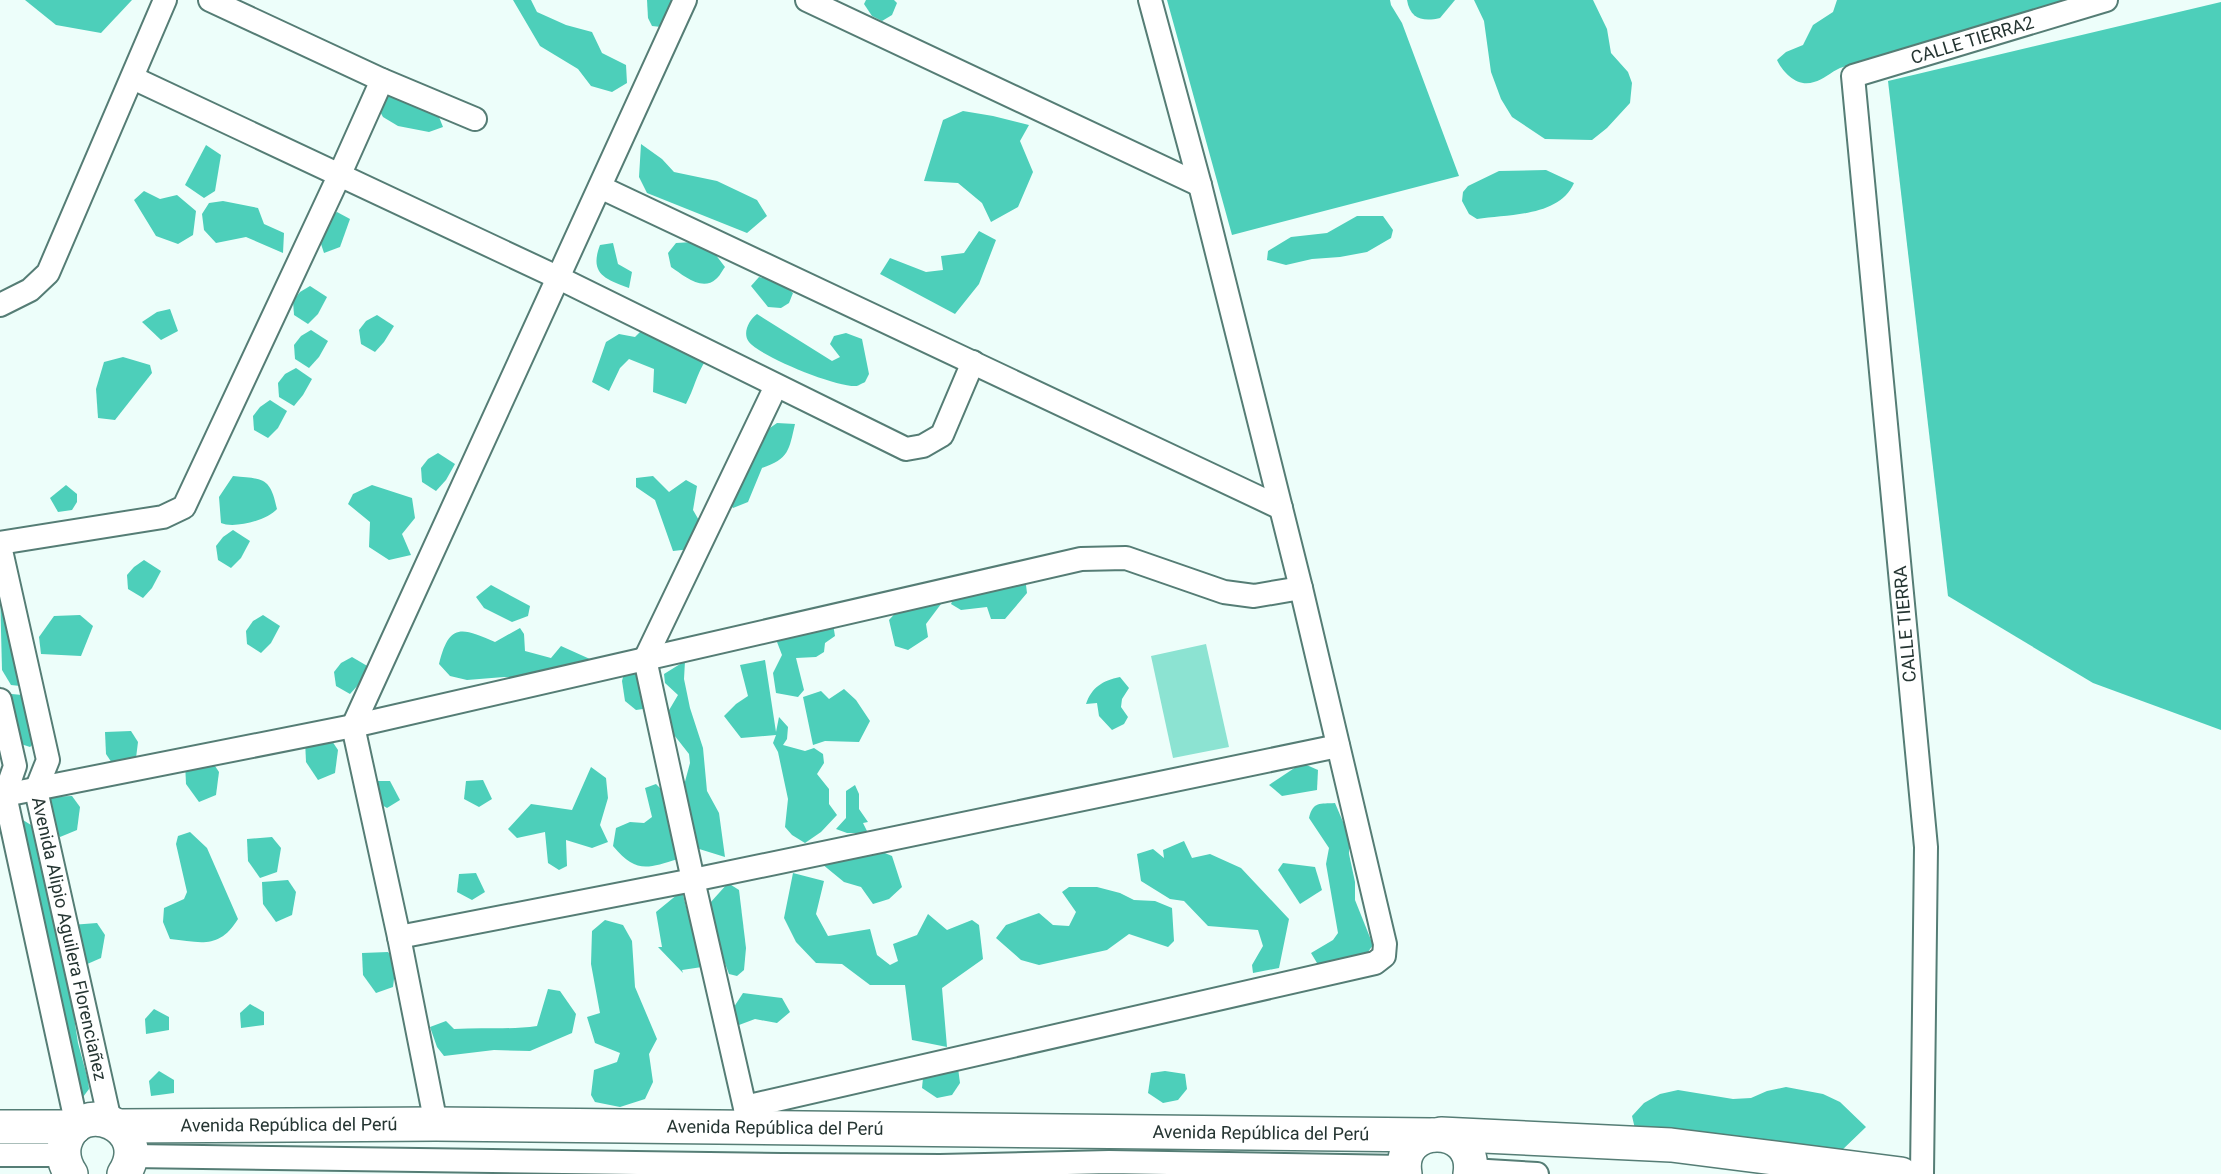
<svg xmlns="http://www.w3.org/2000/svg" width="2221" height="1174" font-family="Roboto,sans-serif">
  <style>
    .green { fill: #8ce3d2 }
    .forest { fill: #4dcfba }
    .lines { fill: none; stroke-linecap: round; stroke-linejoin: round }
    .minor-casing { stroke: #557d75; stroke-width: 26 }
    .highway-casing { stroke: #557d75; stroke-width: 36 }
    .minor { stroke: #fff; stroke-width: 22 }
    .highway { stroke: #fff; stroke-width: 33 }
    .labels { text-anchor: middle; stroke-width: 6; stroke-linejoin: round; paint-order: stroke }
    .street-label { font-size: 18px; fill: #253532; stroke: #fff }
  </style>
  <rect width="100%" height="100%" fill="#edfefa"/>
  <!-- green -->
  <polygon class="green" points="1206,644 1229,747 1173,758 1151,656"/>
  <!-- forest -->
  <g class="forest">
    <polygon points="25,0 132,0 101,33 56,25"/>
    <polygon points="513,0 531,0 537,12 566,25 592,32 602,53 626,65 627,83 612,92 591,86 578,69 540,46"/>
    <polygon points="647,0 685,0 661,27 652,26 648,18"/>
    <polygon points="866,0 894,0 897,3 892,15 882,21 872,16 864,4"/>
    <polygon points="1167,0 1390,0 1391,5 1402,23 1459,176 1232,235"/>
    <path d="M 1407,0 L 1455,0 L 1440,18 C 1423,22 1410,19 1407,0 Z"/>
    <polygon points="1474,0 1593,0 1607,29 1611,53 1628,72 1632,83 1630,103 1607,128 1592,140 1545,139 1512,117 1501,99 1491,72 1484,21"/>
    <path d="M 1837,0 L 2089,0 L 2049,13 L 2032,9 L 2022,15 L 1872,62 C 1861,62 1851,64 1840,68 C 1831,72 1823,80 1814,82 C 1798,88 1783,73 1777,60 L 1786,52 L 1803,45 L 1813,25 L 1833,12 Z"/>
    <polygon points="2221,2 2221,730 2093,683 1948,596 1888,81"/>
    <polygon points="384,93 435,107 443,127 429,132 398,126 383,117 374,101"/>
    <polygon points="963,111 993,116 1029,125 1020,141 1033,172 1018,207 991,222 982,203 958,183 924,181 943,120"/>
    <polygon points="641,144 662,159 674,172 717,181 757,200 767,216 747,233 647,193 639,177"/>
    <polygon points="206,145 221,155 215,191 204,198 185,185"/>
    <path d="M 1546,170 L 1574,183 C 1559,217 1509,214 1477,219 L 1469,214 L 1462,201 L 1463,192 L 1468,186 L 1499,171 Z"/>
    <polygon points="144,191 160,199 177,195 196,211 193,235 178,244 156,236 134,200"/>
    <polygon points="223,201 258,208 264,224 284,233 283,253 246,237 216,243 204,230 202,214 209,203"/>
    <polygon points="337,212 350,219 340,247 324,253 317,232 325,219"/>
    <polygon points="1357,216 1383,216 1393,230 1391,238 1367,252 1340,257 1312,259 1286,265 1267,260 1268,251 1291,237 1327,233"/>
    <polygon points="979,231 996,240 979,284 955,314 880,274 890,258 926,272 943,270 941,256 964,253"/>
    <path d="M 693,242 L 712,250 L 725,267 C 722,271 719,277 716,279 C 702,292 683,275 671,267 L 668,253 L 676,243 Z"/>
    <path d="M 613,243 L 618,264 L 632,272 L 629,288 C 605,279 589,274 600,245 Z"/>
    <polygon points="759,277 780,282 793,293 789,303 781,308 768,307 751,286"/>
    <polygon points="310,286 327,297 318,314 308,324 294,315 293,301 300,292"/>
    <polygon points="170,309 178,331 161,340 142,322 157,312"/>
    <path d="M 757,314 L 832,361 L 840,357 L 830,344 L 834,336 L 846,333 L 862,339 L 869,374 L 865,382 C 865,382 857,386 857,386 C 838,388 761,357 749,342 C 742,333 749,320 757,314 Z"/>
    <polygon points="377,315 394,326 384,342 375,352 361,344 359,330 366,321"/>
    <path d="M 651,321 L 731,349 L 723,365 L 706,360 C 697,373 694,389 686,404 L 653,392 L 654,369 L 629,359 L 620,368 L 609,391 L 592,382 L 606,342 L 619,334 L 635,337 Z"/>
    <polygon points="311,330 328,341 319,357 309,368 295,359 294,345 301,336"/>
    <polygon points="123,357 150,365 152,373 115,420 98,418 96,389 104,362"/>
    <polygon points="296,368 312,379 303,395 294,406 279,397 278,383 285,374"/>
    <polygon points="270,400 287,411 278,428 268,438 254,430 253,416 260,407"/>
    <path d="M 777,423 L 795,424 C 789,450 789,459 762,468 L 748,502 L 733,508 L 728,502 L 750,442 Z"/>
    <polygon points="438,453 455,464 446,480 436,491 422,482 421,468 428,459"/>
    <path d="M 233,476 C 264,479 270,477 277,509 C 268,520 234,529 221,523 L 219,497 Z"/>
    <polygon points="653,476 669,492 686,480 697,486 693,510 704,529 691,549 673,551 655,500 636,487 636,478"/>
    <polygon points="66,485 77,494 77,502 72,510 58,512 50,498"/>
    <polygon points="372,485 412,498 415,518 402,534 411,555 389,560 369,547 370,522 348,504 353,494"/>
    <polygon points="233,530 250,541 241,558 231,568 218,560 216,546 223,537"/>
    <polygon points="144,560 161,571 152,588 143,598 128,589 127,575 134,567"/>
    <polygon points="996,580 1026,585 1027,593 1005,619 991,619 987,607 961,610 951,604 956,592"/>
    <polygon points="491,585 530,606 528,616 512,622 484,608 476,597"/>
    <polygon points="0,590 30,672 20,686 11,685 2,670"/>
    <polygon points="925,601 941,604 926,624 928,637 908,650 895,646 889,620 900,608"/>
    <polygon points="80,615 93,626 81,656 41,654 39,637 54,616"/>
    <polygon points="263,615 280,626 271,643 261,653 247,644 246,631 253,621"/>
    <polygon points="833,624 835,636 825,643 824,652 816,657 796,658 804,690 798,697 776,693 773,673 782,655 777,642 783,627 807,634 822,625"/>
    <path d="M 520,628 L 524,634 L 525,651 L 551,658 L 561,646 L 601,664 L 533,680 L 504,677 L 467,680 L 450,676 L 439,664 C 449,623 461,627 495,642 Z"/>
    <polygon points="352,657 369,667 359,684 350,694 336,686 334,672 341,663"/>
    <polygon points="765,660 776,732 779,717 788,727 787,739 783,745 805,751 814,748 823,754 824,763 817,774 829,789 829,804 837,815 821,832 805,843 792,835 785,827 788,799 778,752 773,743 776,735 741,738 724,716 736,704 748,696 740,665"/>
    <polygon points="685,661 684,679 690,708 703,748 707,791 719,813 725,857 696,848 683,789 690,763 689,754 667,726 665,717 678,695 665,683 664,674"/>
    <polygon points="643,671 647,703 643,709 636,710 625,701 622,681 624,673"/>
    <path d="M 1120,677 L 1129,688 L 1122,699 L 1121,707 L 1128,717 L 1124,724 L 1112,730 L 1099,716 L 1097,703 L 1086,704 C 1092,687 1102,681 1120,677 Z"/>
    <polygon points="0,685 1,693 33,696 42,736 30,747 9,740 3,757 0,752"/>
    <polygon points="844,689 856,700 870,721 859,742 825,741 813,745 803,697 821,691 829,699"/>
    <polygon points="131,731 138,742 135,766 118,772 106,754 105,732"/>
    <polygon points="330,738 338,750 335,773 318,780 306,762 305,740"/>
    <polygon points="211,760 219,772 216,795 199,802 186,784 185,762"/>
    <polygon points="1302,763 1318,770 1317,790 1282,796 1269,785"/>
    <polygon points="591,767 606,778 608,798 600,825 608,842 592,848 566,840 567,866 559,870 548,863 545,832 517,838 508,829 531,804 572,810"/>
    <polygon points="483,780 492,799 479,807 464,799 466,781"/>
    <polygon points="374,781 390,781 400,800 387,808 372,799"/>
    <path d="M 656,784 L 663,791 L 678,859 C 646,869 636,873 613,846 L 616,828 L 630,822 L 644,823 L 652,817 L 645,788 Z"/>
    <polygon points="855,785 859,794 859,809 868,822 863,823 868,833 847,833 836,829 846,818 846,791"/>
    <polygon points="72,796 80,807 77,830 60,837 48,819 47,797"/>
    <path d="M 1335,803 L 1349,836 L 1349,854 L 1355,882 L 1355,900 L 1373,945 L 1363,959 L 1320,968 L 1311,953 L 1333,940 L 1338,933 L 1326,864 L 1329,848 L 1309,818 C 1313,801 1320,804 1335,803 Z"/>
    <polygon points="23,820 31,825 40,840 55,893 78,1043 88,1080 89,1089 83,1097 75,1098 16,824"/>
    <path d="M 190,832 L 207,848 L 238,919 C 219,950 200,942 170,939 L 163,922 L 164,908 L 184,899 L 187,892 L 176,844 L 178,836 Z"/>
    <polygon points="272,837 281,848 277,872 260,878 248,861 247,839"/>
    <polygon points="1184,841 1192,858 1210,854 1241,868 1289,919 1279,968 1253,973 1252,965 1263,946 1258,930 1208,926 1184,901 1170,899 1141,881 1137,854 1153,849 1164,858 1163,850"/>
    <polygon points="868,846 892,856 902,887 889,899 873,904 861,887 844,882 822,864"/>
    <polygon points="1283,863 1315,867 1322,890 1300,904 1278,870"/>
    <polygon points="476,873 485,892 472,900 457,892 459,874"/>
    <polygon points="793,873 824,881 816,914 828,936 870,929 877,955 890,965 898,961 893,944 917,935 928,914 947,930 972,920 979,925 983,959 942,988 947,1047 912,1040 905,985 870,985 842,964 816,963 796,942 784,918"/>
    <polygon points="288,880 296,892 292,915 276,922 263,904 262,882"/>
    <polygon points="728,883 739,890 746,948 744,970 737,976 729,974 709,921 710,903"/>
    <polygon points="1069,887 1097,887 1120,893 1134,900 1155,901 1172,908 1174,941 1168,947 1129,934 1107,950 1039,965 1021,960 996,938 1006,925 1039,913 1053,925 1069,926 1076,912 1062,892"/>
    <polygon points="678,894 683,895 702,967 682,970 683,973 658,947 662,947 656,912"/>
    <polygon points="605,920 623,925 632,941 635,987 657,1039 649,1054 653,1082 645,1099 620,1107 595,1102 591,1095 594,1070 617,1062 620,1053 595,1043 587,1017 600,1013 591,964 592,931"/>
    <polygon points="97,923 105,935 101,958 85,965 71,925"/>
    <polygon points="388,952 396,963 393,987 376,993 363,975 362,953"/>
    <path d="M 548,989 L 560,991 L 576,1014 L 572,1033 L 530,1051 L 494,1050 L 444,1056 L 437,1047 L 430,1027 L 446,1021 L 454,1029 C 482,1027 509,1030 537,1026 Z"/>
    <polygon points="743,993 782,998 790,1012 777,1023 755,1019 739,1025 732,1010"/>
    <polygon points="250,1004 264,1012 264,1025 241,1028 240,1013"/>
    <polygon points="154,1009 169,1017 169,1030 146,1034 145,1019"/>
    <polygon points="924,1068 958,1068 960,1083 952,1095 937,1098 922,1088"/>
    <polygon points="159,1071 174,1080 174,1093 151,1096 149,1081"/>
    <polygon points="1165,1071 1185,1074 1187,1089 1178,1100 1163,1103 1148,1093 1151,1073"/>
    <polygon points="1786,1087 1823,1094 1840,1102 1866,1127 1839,1153 1636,1133 1632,1116 1644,1103 1660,1094 1678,1090 1733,1099 1751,1098 1767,1091"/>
  </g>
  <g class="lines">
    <defs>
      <g id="minor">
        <polyline points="210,0 382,80 475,119"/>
        <polyline points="807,0 1200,185"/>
        <polyline points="133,78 559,278 906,449 923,446 942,435 973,362"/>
        <polyline points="600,187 1281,508"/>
        <polyline points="0,305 30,290 48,273 165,0"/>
        <polyline points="0,543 163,517 184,507 339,176 382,80"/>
        <path id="s1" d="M 0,546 L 48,760 L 36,790 L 110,1121"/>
        <polyline points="0,700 15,766 5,795 77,1126"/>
        <polyline points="0,796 353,726 1081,559 1126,558 1224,592 1254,596 1301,588"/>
        <polyline points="399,937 693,880 1338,746"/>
        <polyline points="745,1107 1375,963 1384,956 1385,944 1301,588 1200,185 1150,0"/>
        <polyline points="748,1121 693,880 645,659 776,386"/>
        <polyline points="436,1124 399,937 353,726 685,0"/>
        <polyline points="0,1155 64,1155"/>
        <polyline points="131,1156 782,1165 940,1166 1109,1162 1404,1167"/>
        <polyline points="1471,1170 1537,1174"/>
        <path id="s2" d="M 1922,1174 L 1926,847 L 1853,76 L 2106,0"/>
      </g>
      <g id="highway">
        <path id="s3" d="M 118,1126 L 436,1124 L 1432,1135"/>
        <polyline points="0,1127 75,1127"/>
        <polyline points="1441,1134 1671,1145 1901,1174"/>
        <path d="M 71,1174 C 65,1165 62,1154 65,1143 C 80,1095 154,1127 124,1174"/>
        <path d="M 1405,1174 C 1396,1122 1478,1122 1470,1174"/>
      </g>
    </defs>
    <!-- minor casing -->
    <use href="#minor" class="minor-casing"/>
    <!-- highway casing -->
    <use href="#highway" class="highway-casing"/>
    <!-- minor -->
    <use href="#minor" class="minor"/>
    <!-- highway -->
    <use href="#highway" class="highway"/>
  </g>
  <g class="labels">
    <!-- street labels -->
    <g class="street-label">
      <text dy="6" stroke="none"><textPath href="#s2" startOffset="1226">CALLE TIERRA2</textPath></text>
      <text transform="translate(1905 624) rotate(-95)" y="6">CALLE TIERRA</text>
      <text dy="6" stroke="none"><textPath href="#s1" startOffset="404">Avenida Alipio Aguilera Florenciañez</textPath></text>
      <text dy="6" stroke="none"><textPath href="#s3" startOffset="171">Avenida República del Perú</textPath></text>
      <text dy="6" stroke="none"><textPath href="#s3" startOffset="657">Avenida República del Perú</textPath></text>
      <text dy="6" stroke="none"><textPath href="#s3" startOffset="1143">Avenida República del Perú</textPath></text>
    </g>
  </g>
</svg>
